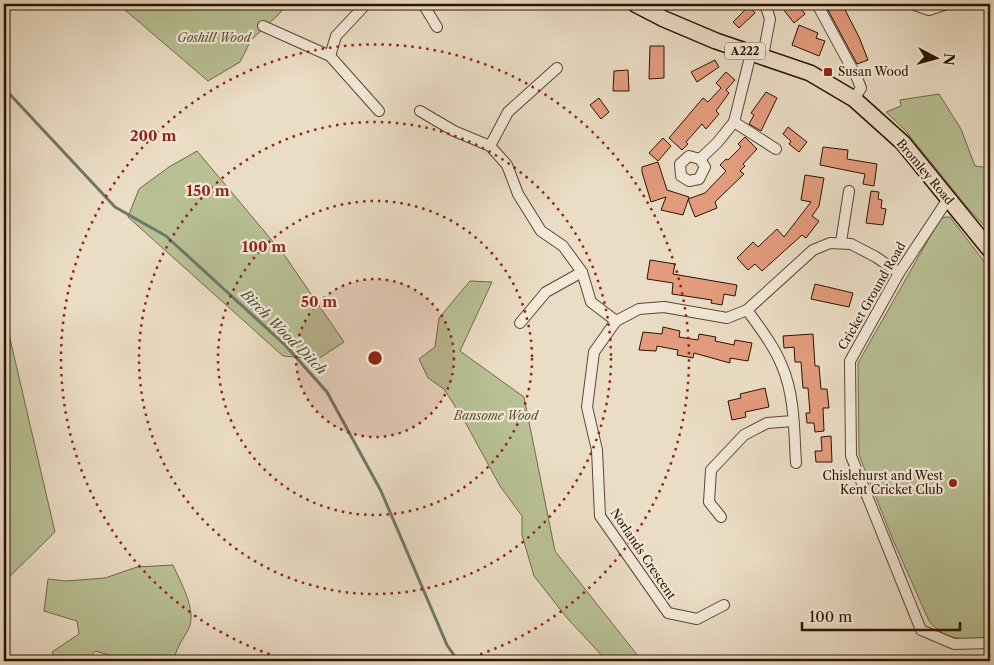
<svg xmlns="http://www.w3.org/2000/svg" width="994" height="665" font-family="'Libre Caslon Text',serif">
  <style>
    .green { fill: #b8c094; stroke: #72694a }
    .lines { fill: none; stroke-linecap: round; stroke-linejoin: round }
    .stream { stroke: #6d7969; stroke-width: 3 }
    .building { fill: #e49c7e; stroke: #2c1200 }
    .street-casing { stroke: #5c4531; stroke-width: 12 }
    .primary-casing { stroke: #2c1200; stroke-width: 18 }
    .street { stroke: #f2e9d9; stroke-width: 10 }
    .primary { stroke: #ebddc5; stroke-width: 15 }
    .ring { fill: none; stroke: #8f2418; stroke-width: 2.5; stroke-dasharray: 2.5 5 }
    .poi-dot { fill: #8f2418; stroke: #f2e9d9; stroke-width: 2 }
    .labels { text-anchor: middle; stroke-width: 4.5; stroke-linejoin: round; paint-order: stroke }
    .shield { fill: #f2e9d9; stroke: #675241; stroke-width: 1 }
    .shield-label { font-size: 11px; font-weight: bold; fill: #2c1200 }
    .park-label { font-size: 12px; font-style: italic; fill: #5d4f34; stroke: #f2e9d9 }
    .poi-label { font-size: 12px; fill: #2c1200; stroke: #f2e9d9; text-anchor: start }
    .street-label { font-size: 12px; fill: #2c1200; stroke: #f2e9d9 }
    .water-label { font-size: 14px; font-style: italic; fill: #524e3d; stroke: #f2e9d9 }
    .centre { fill: #8f2418; stroke: #f2e9d9; stroke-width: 2.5 }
    .ring-label { font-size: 15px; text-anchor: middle; font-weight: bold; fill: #8f2418; stroke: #f2e9d9; stroke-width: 4.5; stroke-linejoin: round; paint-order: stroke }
  </style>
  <rect width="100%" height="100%" fill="#ebddc5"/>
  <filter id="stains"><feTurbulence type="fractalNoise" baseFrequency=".004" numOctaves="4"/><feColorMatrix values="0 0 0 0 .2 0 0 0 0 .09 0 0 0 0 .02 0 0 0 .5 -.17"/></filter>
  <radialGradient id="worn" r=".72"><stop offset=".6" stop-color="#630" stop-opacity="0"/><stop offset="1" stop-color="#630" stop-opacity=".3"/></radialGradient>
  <!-- green -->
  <g class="green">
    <polygon points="118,4 287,4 279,14 251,40 240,62 208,81"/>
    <polygon points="939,94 961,129 975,166 990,168 990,232 967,207 904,129 886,112 901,106 900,100"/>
    <polygon points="197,151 285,256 344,342 318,359 283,356 128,217 139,189 169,167"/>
    <path d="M 945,217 L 950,217 L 990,269 L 990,639 C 966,639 946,642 929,621 L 893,540 L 859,455 L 858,363 L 940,219 Z"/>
    <polygon points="470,281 492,282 460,351 524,397 555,551 642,661 607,661 567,618 534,576 522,535 522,516 500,486 464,420 444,389 428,378 419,359 435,347 439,318"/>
    <polygon points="4,313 55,532 4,582"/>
    <path d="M 173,565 C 180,581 197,610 189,628 C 183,640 178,644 174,659 L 176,661 L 120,661 L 116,657 L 95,651 L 87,661 L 56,661 L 52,652 L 79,634 L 77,621 L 44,611 L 48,579 L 66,581 L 105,578 L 137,567 Z"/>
  </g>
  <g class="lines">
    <!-- stream -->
    <polyline class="stream" points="4,88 115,207 166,236 285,345 327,392 381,491 447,645 458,661"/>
  </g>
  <!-- building -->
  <g class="building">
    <polygon points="779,4 797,4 805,14 794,23"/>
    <polygon points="839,4 842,4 859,37 868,60 857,64 828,10"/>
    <polygon points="749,6 755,13 739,28 733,22"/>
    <polygon points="799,25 818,33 816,38 825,41 819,56 792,45"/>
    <polygon points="650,46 664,46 664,78 649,79"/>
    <polygon points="715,60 719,67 697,82 691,72"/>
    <polygon points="628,70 629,91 613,91 614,71"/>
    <polygon points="726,72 735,80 726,90 729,93 716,111 719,114 706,129 702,124 686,142 688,144 682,150 669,138 703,98 708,102 721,88 716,83"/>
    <polygon points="766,92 777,98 761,131 749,124 754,115 751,113"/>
    <polygon points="599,98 609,112 601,119 590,105"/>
    <polygon points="788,127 807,142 799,152 789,144 791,141 783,134"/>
    <polygon points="745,137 757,149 743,164 745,166 740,171 744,174 715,202 717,208 695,217 688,199 705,193 726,171 720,165 726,159 728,160 741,147 738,144"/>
    <polygon points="663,138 671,146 658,161 649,153"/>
    <polygon points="823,147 848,150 847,159 877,164 874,186 863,184 865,174 820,165"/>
    <polygon points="658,162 667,190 689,197 683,215 661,210 666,197 651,202 642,172 642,167"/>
    <polygon points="805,175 824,178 819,206 812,216 819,221 806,238 802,235 762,271 755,264 748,270 737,258 753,242 758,247 777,229 784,237 811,202 801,200"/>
    <polygon points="871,191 879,192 878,199 882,200 881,208 886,209 883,225 866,223"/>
    <polygon points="650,260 675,264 673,274 737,285 735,296 724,294 722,305 711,303 712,300 672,294 673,283 647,279"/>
    <polygon points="815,284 853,293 849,307 811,299"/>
    <polygon points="663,327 680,331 679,337 698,340 699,334 716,337 715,341 734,345 735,340 752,343 748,361 730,358 730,363 694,353 693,358 677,355 678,350 657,346 656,351 639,350 643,332 662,334"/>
    <polygon points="813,334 815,366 819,366 821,389 827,389 829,408 823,408 824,431 815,432 814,423 807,423 806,413 810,413 808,388 803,388 801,362 795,362 794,347 784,348 783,336"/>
    <polygon points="765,388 769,407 745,412 746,417 732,420 728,401 741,398 740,394"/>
    <polygon points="831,436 832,462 816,462 815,451 822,451 821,437"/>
  </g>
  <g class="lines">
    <defs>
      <g id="street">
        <polyline points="423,4 437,27"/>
        <polyline points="817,4 857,78 861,88 854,99"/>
        <polyline points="912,4 929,10 947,4"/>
        <polyline points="263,26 330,56 379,111"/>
        <polyline points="330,56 336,36 366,4"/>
        <polyline points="763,56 770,19 765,4"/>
        <polyline points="420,111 454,131 490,146 507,165 518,194 541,231 563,246 582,272 591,302 616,321"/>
        <polyline points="734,122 751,53"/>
        <polyline points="490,146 508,112 557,68"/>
        <polygon points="689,156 700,159 705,167 699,179 689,181 681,176 680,164"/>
        <polyline points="700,159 717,143 734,122 776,149"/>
        <polyline points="948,199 899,273 850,361 851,456 921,630 954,644 990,643"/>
        <polyline points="841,242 849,191"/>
        <path d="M 747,310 C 760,328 774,346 782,366 C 795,396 794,432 796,463"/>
        <polyline points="520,323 546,292 582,272"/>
        <polyline points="721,517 709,502 711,470 744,435 767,423 793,421"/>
        <polyline points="724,605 697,619 668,613 600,516 597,450 587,407 594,352 616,321 639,309 664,307 727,318 747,310 813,250 830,243 851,244 876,257 899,273"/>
      </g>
      <polyline id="primary" points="635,4 664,19 716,41 810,73 854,99 903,143 990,250"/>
    </defs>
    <!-- street casing -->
    <use href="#street" class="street-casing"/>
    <!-- primary casing -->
    <use href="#primary" class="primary-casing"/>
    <!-- street -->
    <use href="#street" class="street"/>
    <!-- primary -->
    <use href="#primary" class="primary"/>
  </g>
  <!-- distance rings -->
  <circle cx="375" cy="358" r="79" fill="#8f2418" fill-opacity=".12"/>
  <g class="ring">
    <circle cx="375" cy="358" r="79"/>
    <circle cx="375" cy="358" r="157"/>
    <circle cx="375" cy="358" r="236"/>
    <path d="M291 661A314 314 0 1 1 459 661"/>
  </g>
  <!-- markers -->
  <g class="poi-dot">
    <rect x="823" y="67" width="10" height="10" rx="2.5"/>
    <circle cx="953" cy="483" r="5"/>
  </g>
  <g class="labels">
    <!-- shield labels -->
    <rect class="shield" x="725" y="42.5" width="40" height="17" rx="4"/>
    <g class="shield-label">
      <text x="745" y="55">A222</text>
    </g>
    <!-- park labels -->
    <g class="park-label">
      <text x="214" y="42">Goshill Wood</text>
      <text x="496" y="420">Bansome Wood</text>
    </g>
    <!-- poi labels -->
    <g class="poi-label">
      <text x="838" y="76">Susan Wood</text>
      <text x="943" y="480" text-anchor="end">Chislehurst and West<tspan x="943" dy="14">Kent Cricket Club</tspan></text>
    </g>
    <!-- street labels -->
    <g class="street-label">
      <text transform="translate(925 172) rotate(50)" y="4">Bromley Road</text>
      <text transform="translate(872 296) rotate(-60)" y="4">Cricket Ground Road</text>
      <text transform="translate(643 554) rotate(56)" y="4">Norlands Crescent</text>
    </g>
    <!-- water labels -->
    <g class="water-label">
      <text transform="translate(284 332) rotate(45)" y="5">Birch Wood Ditch</text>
    </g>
  </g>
  <circle cx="375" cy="358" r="8" class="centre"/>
  <g class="ring-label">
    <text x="153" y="141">200 m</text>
    <text x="208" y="196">150 m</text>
    <text x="264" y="252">100 m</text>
    <text x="319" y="307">50 m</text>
  </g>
  <!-- margin -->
  <rect width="994" height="665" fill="none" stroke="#ebddc5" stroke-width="20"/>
  <rect x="5" y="5" width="984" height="655" fill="none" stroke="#2c1200" stroke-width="2.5"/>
  <rect x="10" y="10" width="974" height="645" fill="none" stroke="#2c1200"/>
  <!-- north arrow -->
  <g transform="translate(936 58) rotate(96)" stroke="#f2e9d9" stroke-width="4" paint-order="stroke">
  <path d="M0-4L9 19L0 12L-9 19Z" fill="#2c1200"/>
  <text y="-8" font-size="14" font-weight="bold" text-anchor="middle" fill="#2c1200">N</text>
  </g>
  <!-- scale -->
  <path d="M802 622v8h158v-8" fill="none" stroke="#2c1200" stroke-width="2.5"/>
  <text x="809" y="622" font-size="15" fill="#2c1200" stroke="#f2e9d9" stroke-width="4" paint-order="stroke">100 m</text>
  <rect width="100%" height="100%" filter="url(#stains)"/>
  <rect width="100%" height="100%" fill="url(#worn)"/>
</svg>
